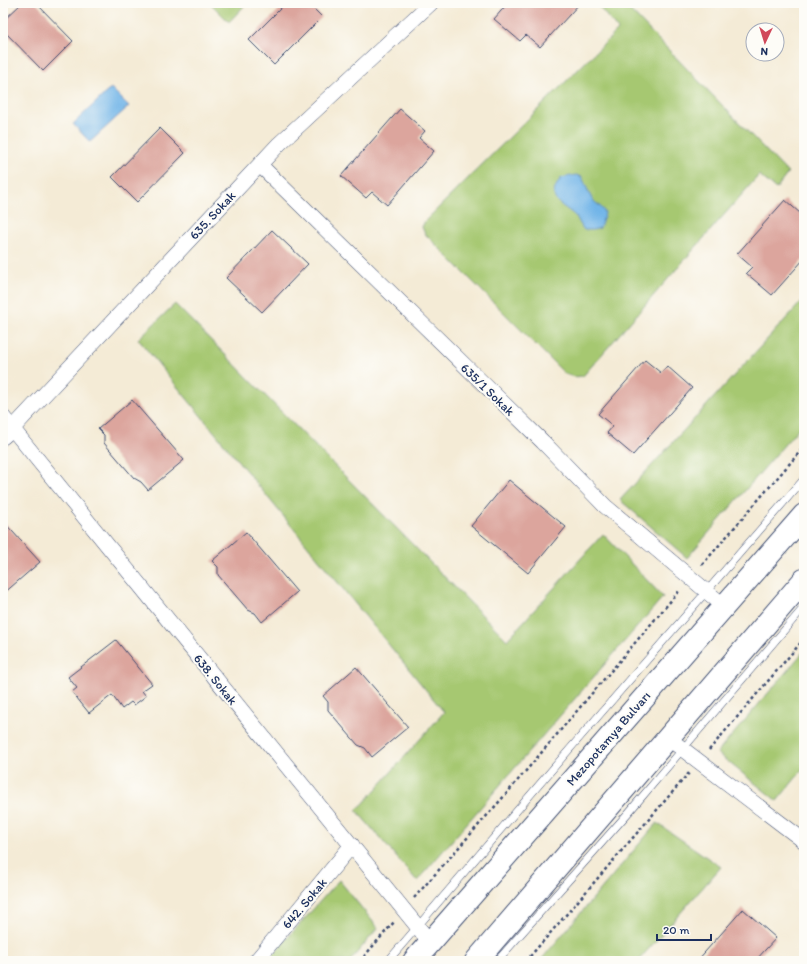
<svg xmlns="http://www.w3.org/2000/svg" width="807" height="964" font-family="Itim,sans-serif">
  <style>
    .green { fill: #a6c871; stroke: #607c68 }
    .water { fill: #72b5e8; stroke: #4672a3 }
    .building { fill: #dca59d }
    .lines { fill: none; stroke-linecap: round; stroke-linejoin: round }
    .service-casing { stroke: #3c4b70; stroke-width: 8 }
    .minor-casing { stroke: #3c4b70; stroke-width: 16 }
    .primary-casing { stroke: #3c4b70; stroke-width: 24 }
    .path { stroke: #3c4b70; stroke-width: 2.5; stroke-dasharray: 3 3; stroke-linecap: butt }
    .service { stroke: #fff; stroke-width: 7 }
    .minor { stroke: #fff; stroke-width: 15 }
    .primary { stroke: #fff; stroke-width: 22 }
    .labels { text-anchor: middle; stroke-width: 4; stroke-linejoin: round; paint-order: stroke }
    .street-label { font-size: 13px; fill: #1b2f5e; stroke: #fdfcf7 }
  </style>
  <rect width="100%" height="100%" fill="#fdfcf7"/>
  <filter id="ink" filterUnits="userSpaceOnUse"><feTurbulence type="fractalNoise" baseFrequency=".025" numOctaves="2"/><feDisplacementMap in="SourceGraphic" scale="8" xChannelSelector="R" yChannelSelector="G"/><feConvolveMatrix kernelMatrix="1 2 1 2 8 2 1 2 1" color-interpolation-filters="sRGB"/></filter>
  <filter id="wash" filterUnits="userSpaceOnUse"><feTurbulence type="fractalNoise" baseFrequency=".012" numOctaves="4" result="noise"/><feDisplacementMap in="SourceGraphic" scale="16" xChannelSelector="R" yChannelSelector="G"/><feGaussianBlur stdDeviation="0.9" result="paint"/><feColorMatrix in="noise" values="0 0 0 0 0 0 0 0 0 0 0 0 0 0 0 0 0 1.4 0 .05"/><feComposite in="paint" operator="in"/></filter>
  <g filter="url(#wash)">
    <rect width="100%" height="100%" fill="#f4ebd6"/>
    <!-- green -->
    <g class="green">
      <polygon points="210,3 247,3 229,22"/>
      <polygon points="596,3 623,3 788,173 776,189 759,175 583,376 574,377 565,374 425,234 422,227 425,221 618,30"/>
      <polygon points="804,299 804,422 687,558 620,500"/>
      <polygon points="175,304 507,640 603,534 663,597 417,881 356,810 363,804 444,712 138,339"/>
      <polygon points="804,651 804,768 777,801 717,753"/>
      <polygon points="657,823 721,867 638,961 540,961"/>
      <polygon points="339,880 378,928 350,961 267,961"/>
    </g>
    <!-- water -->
    <g class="water">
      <polygon points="111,88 129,106 90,142 73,124"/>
      <path d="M 576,175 L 582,177 C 586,185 588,192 592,199 C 597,205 601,205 605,213 L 600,228 L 593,230 L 584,230 C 581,226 579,222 577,218 C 564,203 543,203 561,178 Z"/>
    </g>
    <g id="blocks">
      <!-- building -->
      <g class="building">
        <polygon points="22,3 36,3 73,41 43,71 3,30 3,21"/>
        <polygon points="286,3 308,3 322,17 274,65 249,40"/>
        <polygon points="508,3 580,3 540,47 526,35 520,41 494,19"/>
        <polygon points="400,109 425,131 419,138 434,151 387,205 372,192 366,198 341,176"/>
        <polygon points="160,128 185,153 137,202 112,177"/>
        <polygon points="785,200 800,213 804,208 804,259 772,295 746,273 752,267 737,254"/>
        <polygon points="272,230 308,264 262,312 226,278"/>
        <polygon points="645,360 661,373 667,366 692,388 633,455 607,433 613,426 598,414"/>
        <polygon points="132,400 184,460 148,490 141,482 134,478 104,443 104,435 98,429"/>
        <polygon points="509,480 566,527 528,573 471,526"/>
        <polygon points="3,521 40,562 3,594"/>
        <polygon points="246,532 297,592 262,622 255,613 248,610 218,575 218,567 212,561"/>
        <polygon points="116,640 152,684 142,691 146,696 134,705 131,702 122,709 112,695 89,713 72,692 77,688 68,677"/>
        <polygon points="356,667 408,727 372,757 365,748 358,745 328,710 328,702 323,696"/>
        <polygon points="743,909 776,938 755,961 697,961"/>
      </g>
    </g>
  </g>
  <g filter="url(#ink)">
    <use href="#blocks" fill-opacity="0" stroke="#3c4b70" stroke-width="1"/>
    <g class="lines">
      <defs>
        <g id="service">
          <polyline points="388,961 562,758 804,479"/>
          <polyline points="497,961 629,812 804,607"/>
        </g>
        <g id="minor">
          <polyline points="260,165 543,442 605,506 724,606"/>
          <polyline points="3,417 430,942"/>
          <polyline points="3,437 12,429 279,144 431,3"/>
          <polyline points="668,738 804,841"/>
          <polyline points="256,961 352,845"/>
        </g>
        <g id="primary">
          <polyline points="414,961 804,515"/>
          <polyline points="476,961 804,580"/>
        </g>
      </defs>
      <!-- service casing -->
      <use href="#service" class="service-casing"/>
      <!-- minor casing -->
      <use href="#minor" class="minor-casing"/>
      <!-- primary casing -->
      <use href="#primary" class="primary-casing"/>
      <!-- path -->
      <g class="path">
        <polyline points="702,565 804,447"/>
        <polyline points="709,750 804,639"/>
        <polyline points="414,898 507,793 680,590"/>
        <polyline points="360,961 394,922"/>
        <polyline points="526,961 689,773"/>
      </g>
      <!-- service -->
      <use href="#service" class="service"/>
      <!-- minor -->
      <use href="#minor" class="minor"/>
      <!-- primary -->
      <use href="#primary" class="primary"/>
    </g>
  </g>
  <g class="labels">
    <!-- street labels -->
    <g class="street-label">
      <text transform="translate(212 215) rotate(-47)" y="5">635. Sokak</text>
      <text transform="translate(488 389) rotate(44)" y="5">635/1 Sokak</text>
      <text transform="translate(216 679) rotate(51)" y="5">638. Sokak</text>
      <text transform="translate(608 738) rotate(-49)" y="5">Mezopotamya Bulvarı</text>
      <text transform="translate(304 903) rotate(-50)" y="5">642. Sokak</text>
    </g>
  </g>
  <!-- margin -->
  <rect width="807" height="964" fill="none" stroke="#fdfcf7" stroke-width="16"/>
  <!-- north arrow -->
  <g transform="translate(765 42) rotate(184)"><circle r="19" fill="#fdfcf7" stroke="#a3aaba"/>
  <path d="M0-3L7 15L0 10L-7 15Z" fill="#d1495b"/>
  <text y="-6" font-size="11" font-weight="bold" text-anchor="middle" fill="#1b2f5e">N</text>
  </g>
  <!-- scale -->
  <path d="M657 934v6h54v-6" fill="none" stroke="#1b2f5e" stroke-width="2"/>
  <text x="663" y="934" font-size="12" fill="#1b2f5e" stroke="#fdfcf7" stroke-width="3" paint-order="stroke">20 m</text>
</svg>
